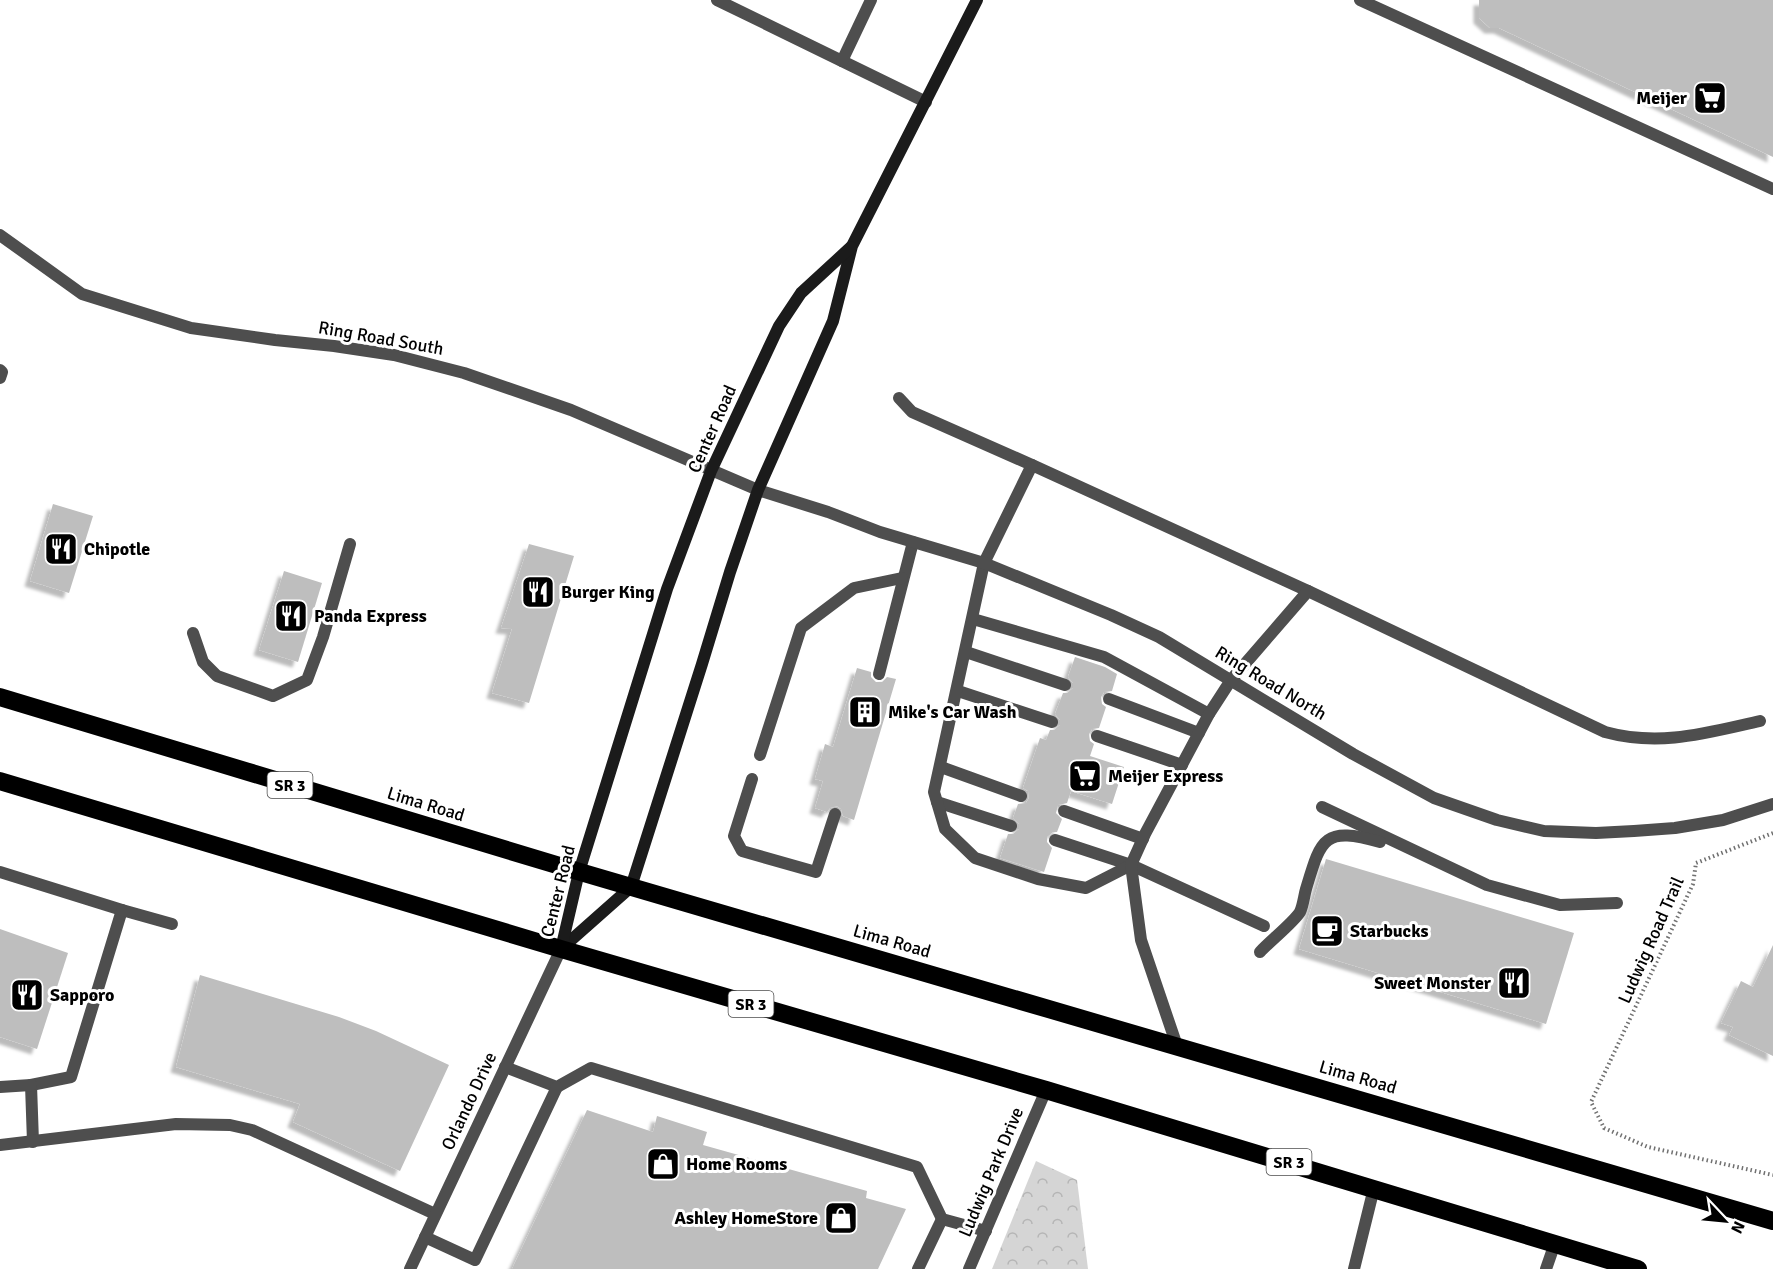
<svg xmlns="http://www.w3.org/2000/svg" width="1773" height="1269" font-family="Signika,sans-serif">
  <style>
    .forest { fill: url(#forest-crowns) }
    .building { fill: #bebebe; filter: url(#shadow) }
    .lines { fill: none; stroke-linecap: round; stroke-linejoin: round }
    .path { stroke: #707070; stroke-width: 4; stroke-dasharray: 1.5 3; stroke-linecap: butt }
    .lane { stroke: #4e4e4e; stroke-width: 12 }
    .street { stroke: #4e4e4e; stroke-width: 12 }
    .secondary { stroke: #1b1b1b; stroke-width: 12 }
    .highway { stroke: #000; stroke-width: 18 }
    .labels { text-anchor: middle; stroke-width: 6; stroke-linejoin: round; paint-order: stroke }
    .shield { fill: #fff; stroke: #4c4c4c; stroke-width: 1.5 }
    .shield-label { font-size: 16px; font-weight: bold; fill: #000 }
    .poi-label { font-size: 18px; font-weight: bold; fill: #000; stroke: #fff; text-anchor: start }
    .street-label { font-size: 18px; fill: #000; stroke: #fff }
  </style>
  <defs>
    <pattern id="forest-crowns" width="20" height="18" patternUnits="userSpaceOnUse" patternTransform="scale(1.5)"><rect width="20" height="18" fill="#d5d5d5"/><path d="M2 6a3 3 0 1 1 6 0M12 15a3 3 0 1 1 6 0" fill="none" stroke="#b5b5b5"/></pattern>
    <filter id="shadow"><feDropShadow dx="-5.5" dy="5.5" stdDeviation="1.5" flood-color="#0004"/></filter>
  </defs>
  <rect width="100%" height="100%" fill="#fff"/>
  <!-- forest -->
  <polygon class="forest" points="1036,1161 1077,1180 1088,1269 992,1269"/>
  <!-- building -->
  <g class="building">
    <polygon points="1479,0 1773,0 1773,157 1499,28 1490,28 1479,18"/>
    <polygon points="53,504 93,516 69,593 30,581"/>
    <polygon points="529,544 574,556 529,703 492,693 512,629 501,628"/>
    <polygon points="284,571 322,583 298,662 259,650"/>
    <polygon points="1075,657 1105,667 1117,674 1112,691 1104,692 1101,697 1102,704 1106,707 1099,728 1092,729 1089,734 1090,741 1094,744 1090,756 1124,767 1112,804 1071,791 1067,803 1058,805 1056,813 1062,819 1057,832 1053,832 1047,837 1047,842 1052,848 1044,872 1000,858 1008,834 1013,834 1019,829 1019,824 1013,818 1018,804 1026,803 1029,798 1028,791 1023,788 1040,738 1046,740 1050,730 1054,730 1060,725 1060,720 1055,714 1063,693 1067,693 1073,688 1073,683 1068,677"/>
    <polygon points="857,668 871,672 871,677 876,682 882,682 887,677 896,679 854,820 843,816 841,809 837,806 830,808 827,812 815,808 823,781 815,779 825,744 833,747"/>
    <polygon points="1326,859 1574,933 1546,1024 1299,949"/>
    <polygon points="0,929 68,953 37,1049 0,1037"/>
    <polygon points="1773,945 1773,1056 1729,1035 1733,1027 1721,1023 1741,981 1753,987"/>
    <polygon points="200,975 339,1017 376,1031 449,1065 400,1171 293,1122 300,1104 176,1067"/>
    <polygon points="587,1110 653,1132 657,1116 707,1132 703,1145 867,1191 866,1198 906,1209 878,1269 512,1269"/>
  </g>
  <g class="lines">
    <!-- path -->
    <polyline class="path" points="1773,833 1696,863 1693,884 1591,1102 1604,1128 1648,1147 1773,1175"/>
    <!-- lane -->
    <g class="lane">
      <polyline points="717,0 926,102"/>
      <polyline points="1360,0 1773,189"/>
      <polyline points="842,61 871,0"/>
      <polyline points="0,370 2,372 0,378"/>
      <polyline points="899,398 912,412 1032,465"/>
      <polyline points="973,619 1104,657 1209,714"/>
      <polyline points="193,633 203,662 217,676 273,696 307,680 323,637 350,544"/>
      <polyline points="966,652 1065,685"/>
      <polyline points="879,674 913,542"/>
      <polyline points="958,691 1052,722"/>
      <polyline points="1109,699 1199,733"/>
      <polyline points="1097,736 1182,765"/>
      <polyline points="760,755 801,628 854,588 902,578"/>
      <polyline points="941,767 1021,796"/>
      <polyline points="752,779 734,836 742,851 816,872 835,814"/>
      <polyline points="937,802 1011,826"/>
      <polyline points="1322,807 1487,885 1560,905 1617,903"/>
      <polyline points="1064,811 1143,839"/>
      <polyline points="1055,840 1131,865 1264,926"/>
      <polyline points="1131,865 1086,888 1038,879 975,858 945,829 934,792 984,563 1032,465 1308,591"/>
      <polyline points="0,872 122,910 71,1077 31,1085 33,1142"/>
      <polyline points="122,910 172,924"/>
      <path d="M 1260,952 C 1270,941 1293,923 1300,912 C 1303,906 1304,896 1306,889 C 1321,839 1323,826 1380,842"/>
      <path d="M 1177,1046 L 1141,940 L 1131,865 L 1145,834 L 1209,714 L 1231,680 L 1308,591 L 1605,732 C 1660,747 1706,733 1760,721"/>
      <polyline points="505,1067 557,1087 591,1068 917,1167 942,1219 986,1231"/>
      <polyline points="0,1087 31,1085"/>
      <polyline points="0,1145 176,1124 230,1125 252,1130 435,1214"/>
      <polyline points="425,1237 475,1260 557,1087"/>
      <polyline points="410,1269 561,949"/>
      <polyline points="918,1269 942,1219"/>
      <polyline points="969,1269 1046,1090"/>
      <polyline points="1354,1269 1374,1188"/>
      <polyline points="1546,1269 1555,1243"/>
    </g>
    <!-- street -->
    <polyline class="street" points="0,235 82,294 191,328 275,340 334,346 394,355 464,373 571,410 758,490 828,512 880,532 984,563 1111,615 1159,637 1353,754 1434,798 1497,820 1544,831 1596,833 1634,831 1675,828 1723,820 1773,804"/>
    <!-- secondary -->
    <g class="secondary">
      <polyline points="561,949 631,887 702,664 730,572 758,490 833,321 852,246 977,0"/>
      <polyline points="561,949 579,872 667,589 711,471 779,326 801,293 851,247"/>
    </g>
    <!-- highway -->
    <g class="highway">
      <polyline points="0,697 570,869 1773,1221"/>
      <polyline points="0,781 561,949 1046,1090 1638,1269"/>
    </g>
  </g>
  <!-- icons -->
  <defs>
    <symbol id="supermarket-square" viewBox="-11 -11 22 22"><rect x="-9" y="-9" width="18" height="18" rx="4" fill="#000" stroke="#fff"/><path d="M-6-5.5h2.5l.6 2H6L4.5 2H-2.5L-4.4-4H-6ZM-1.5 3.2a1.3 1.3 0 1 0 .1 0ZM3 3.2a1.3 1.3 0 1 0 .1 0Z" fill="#fff"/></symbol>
    <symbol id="restaurant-square" viewBox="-11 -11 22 22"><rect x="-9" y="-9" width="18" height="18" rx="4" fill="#000" stroke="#fff"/><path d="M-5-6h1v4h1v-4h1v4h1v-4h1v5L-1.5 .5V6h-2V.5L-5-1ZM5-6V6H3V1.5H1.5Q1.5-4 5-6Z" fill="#fff"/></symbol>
    <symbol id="building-square" viewBox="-11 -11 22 22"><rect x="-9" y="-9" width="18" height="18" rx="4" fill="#000" stroke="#fff"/><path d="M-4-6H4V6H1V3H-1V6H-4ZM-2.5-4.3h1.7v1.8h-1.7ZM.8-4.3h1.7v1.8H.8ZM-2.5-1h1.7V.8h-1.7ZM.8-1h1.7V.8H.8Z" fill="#fff"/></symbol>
    <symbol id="cafe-square" viewBox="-11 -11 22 22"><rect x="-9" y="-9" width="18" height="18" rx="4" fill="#000" stroke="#fff"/><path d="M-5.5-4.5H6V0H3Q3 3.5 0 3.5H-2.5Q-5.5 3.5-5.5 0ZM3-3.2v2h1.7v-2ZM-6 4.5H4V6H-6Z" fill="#fff"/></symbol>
    <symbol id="shop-square" viewBox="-11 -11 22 22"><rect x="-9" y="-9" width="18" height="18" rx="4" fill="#000" stroke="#fff"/><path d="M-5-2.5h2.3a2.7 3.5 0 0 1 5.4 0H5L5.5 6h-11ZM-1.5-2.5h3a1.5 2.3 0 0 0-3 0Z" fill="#fff"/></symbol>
  </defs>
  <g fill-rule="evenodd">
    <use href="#supermarket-square" x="1691" y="79" width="38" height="38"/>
    <use href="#restaurant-square" x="42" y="530" width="38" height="38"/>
    <use href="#restaurant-square" x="519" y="573" width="38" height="38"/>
    <use href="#restaurant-square" x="272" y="597" width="38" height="38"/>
    <use href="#building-square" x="846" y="693" width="38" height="38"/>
    <use href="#supermarket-square" x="1066" y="757" width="38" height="38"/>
    <use href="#cafe-square" x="1308" y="912" width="38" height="38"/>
    <use href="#restaurant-square" x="1495" y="964" width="38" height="38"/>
    <use href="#restaurant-square" x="8" y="976" width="38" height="38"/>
    <use href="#shop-square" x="644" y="1145" width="38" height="38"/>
    <use href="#shop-square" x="822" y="1199" width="38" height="38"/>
  </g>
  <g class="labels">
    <!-- shield labels -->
    <g class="shield">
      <rect x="267.5" y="772" width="45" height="26" rx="4.5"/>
      <rect x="728.5" y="991" width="45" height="26" rx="4.5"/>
      <rect x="1266.5" y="1149" width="45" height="26" rx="4.5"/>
    </g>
    <g class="shield-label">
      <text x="290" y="791">SR 3</text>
      <text x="751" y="1010">SR 3</text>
      <text x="1289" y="1168">SR 3</text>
    </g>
    <!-- poi labels -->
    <g class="poi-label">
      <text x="1687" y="104" text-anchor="end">Meijer</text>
      <text x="84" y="555">Chipotle</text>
      <text x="561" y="598">Burger King</text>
      <text x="314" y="622">Panda Express</text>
      <text x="888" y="718">Mike's Car Wash</text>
      <text x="1108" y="782">Meijer Express</text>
      <text x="1350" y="937">Starbucks</text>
      <text x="1491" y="989" text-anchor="end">Sweet Monster</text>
      <text x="50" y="1001">Sapporo</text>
      <text x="686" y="1170">Home Rooms</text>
      <text x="818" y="1224" text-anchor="end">Ashley HomeStore</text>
    </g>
    <!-- street labels -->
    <g class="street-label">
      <text transform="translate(381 338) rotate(10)" y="6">Ring Road South</text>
      <text transform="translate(712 429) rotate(-66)" y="6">Center Road</text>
      <text transform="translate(1271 683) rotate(31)" y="6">Ring Road North</text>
      <text transform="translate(426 804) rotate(17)" y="6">Lima Road</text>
      <text transform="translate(558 891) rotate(-76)" y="6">Center Road</text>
      <text transform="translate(1651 940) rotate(-66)" y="6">Ludwig Road Trail</text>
      <text transform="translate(892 941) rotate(16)" y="6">Lima Road</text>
      <text transform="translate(1358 1077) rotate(16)" y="6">Lima Road</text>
      <text transform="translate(469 1101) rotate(-65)" y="6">Orlando Drive</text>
      <text transform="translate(991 1172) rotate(-67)" y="6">Ludwig Park Drive</text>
    </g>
  </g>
  <!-- north arrow -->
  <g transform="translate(1725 1221) rotate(116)" stroke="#ffffff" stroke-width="4.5" paint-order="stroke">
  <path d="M0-4.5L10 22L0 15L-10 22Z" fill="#000000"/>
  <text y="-9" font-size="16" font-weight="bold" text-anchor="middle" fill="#000000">N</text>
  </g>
</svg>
